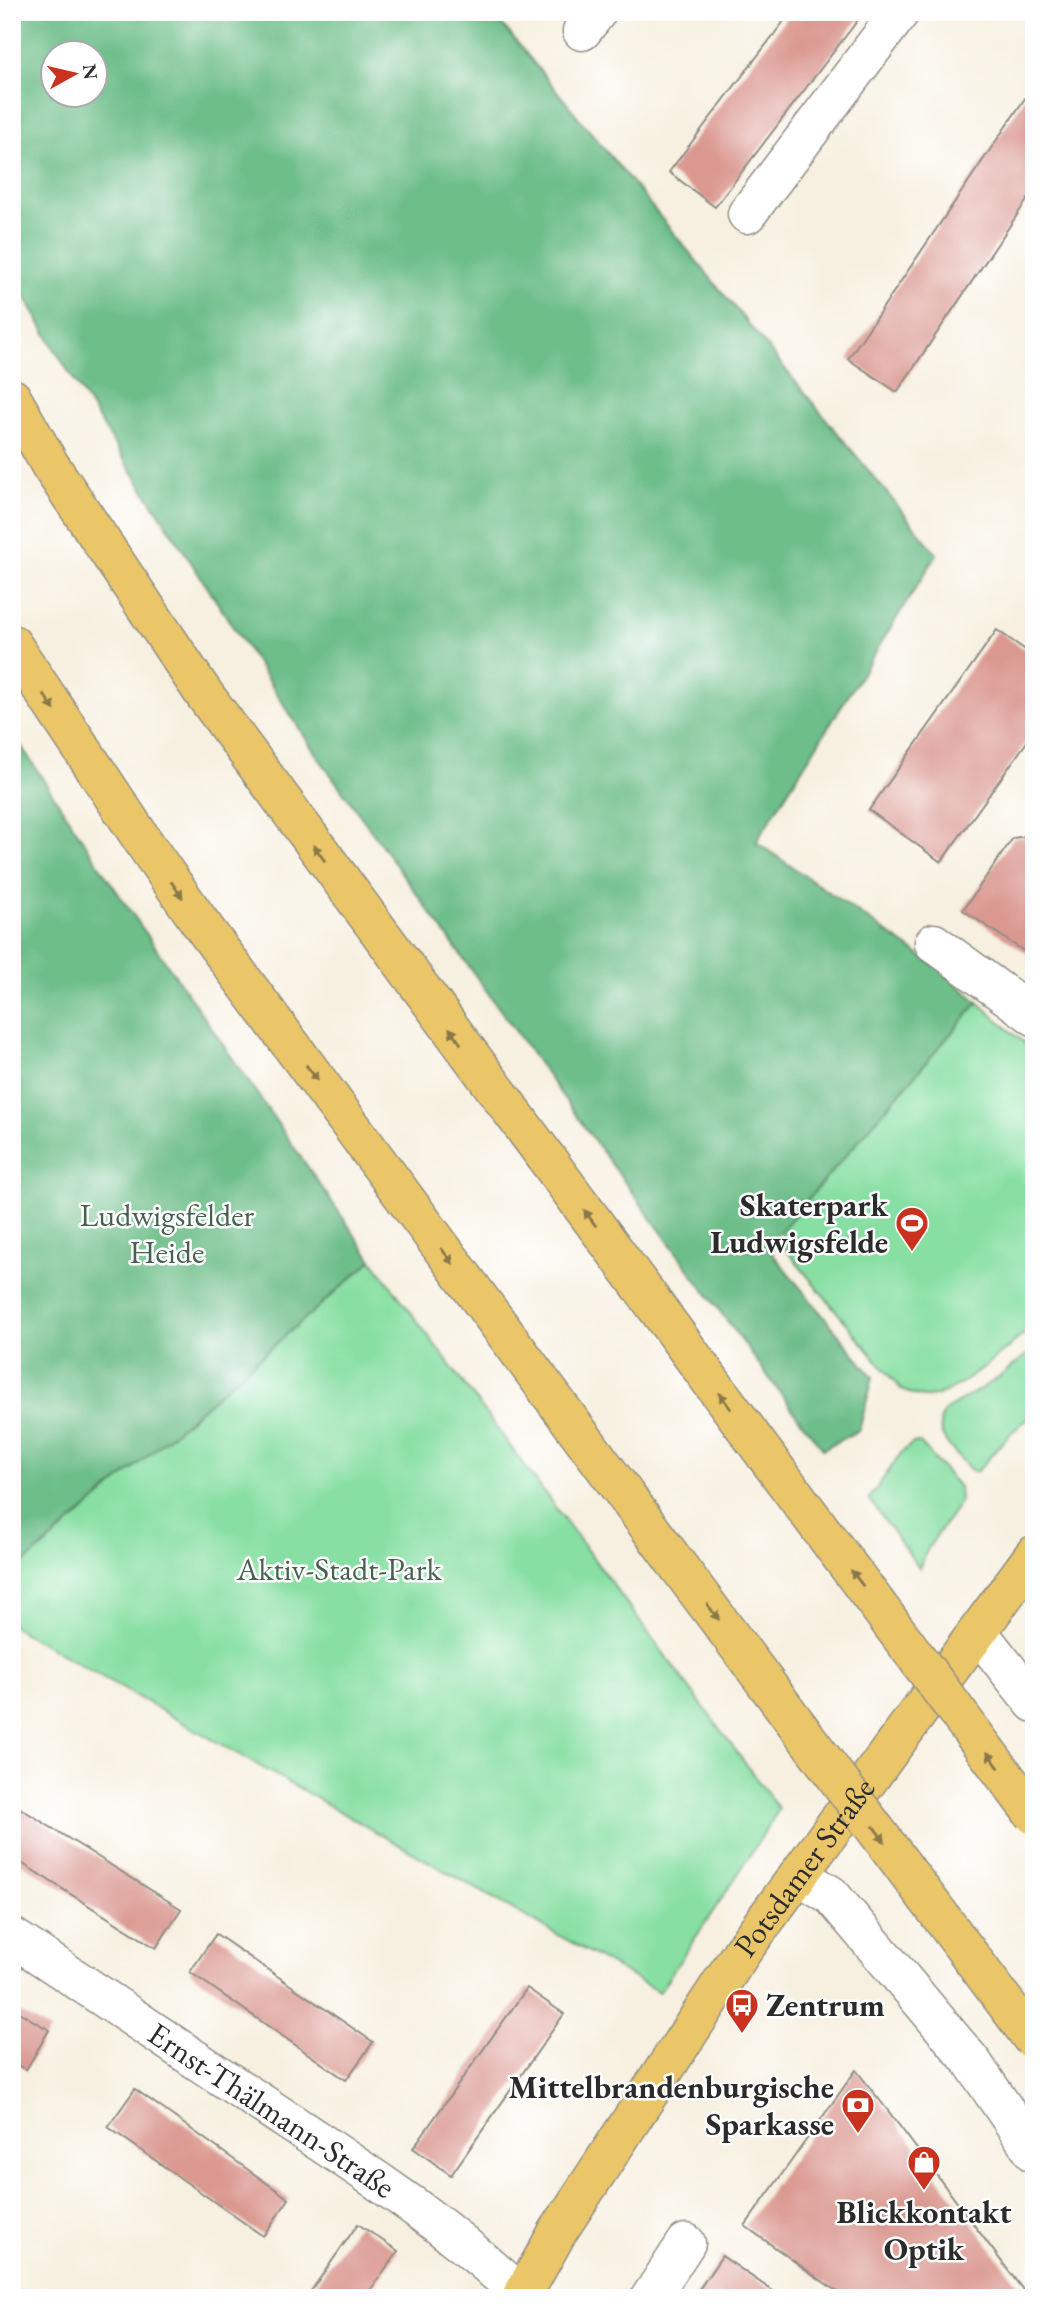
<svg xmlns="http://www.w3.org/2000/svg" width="1046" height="2310" font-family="'EB Garamond',serif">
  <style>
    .green { fill: #87dfa3; stroke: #598567; stroke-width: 2 }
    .forest { fill: #6dbe89; stroke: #4c745a; stroke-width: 2; fill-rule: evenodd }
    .building { fill: #da9890 }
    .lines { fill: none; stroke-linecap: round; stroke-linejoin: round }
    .minor-casing { stroke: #918e86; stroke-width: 41 }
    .major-casing { stroke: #918e86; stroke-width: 41 }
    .highway-casing { stroke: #918e86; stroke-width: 41 }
    .minor { stroke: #fff; stroke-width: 38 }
    .major { stroke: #eac669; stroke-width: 38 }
    .highway { stroke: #eac669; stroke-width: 38 }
    .highway-bridge-casing { stroke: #918e86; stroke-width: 41; stroke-linecap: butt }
    .highway-bridge { stroke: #eac669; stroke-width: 38 }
    .oneway { fill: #8a784a }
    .labels { text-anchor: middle; stroke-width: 5; stroke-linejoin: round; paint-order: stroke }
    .poi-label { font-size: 32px; font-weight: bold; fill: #2b2b2b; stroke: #fff; text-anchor: end }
    .park-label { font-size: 32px; fill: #47614f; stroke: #fff }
    .street-label { font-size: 32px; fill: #2b2b2b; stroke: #fff }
  </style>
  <rect width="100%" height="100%" fill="#fff"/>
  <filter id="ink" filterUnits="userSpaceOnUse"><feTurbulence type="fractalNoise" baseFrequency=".0143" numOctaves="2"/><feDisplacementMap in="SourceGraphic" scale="14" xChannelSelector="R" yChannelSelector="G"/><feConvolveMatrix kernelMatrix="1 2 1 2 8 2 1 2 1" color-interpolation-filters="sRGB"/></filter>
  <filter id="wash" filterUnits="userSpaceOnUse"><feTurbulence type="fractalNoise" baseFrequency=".00686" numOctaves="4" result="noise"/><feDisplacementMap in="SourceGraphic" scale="28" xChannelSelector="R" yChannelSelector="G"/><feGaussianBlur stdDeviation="1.57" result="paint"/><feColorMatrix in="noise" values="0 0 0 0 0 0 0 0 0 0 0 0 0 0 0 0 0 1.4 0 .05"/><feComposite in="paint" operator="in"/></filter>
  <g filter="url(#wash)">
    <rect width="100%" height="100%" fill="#f7f0e0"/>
    <!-- green -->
    <g class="green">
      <path d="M 978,1002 L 1034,1052 L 1034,1325 C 1010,1345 959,1394 928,1397 C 919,1398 910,1393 901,1390 L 787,1251 L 781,1230 Z"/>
      <polygon points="372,1260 779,1809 738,1874 659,1992 12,1626 12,1600 22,1565"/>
      <path d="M 1034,1349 L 1034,1415 C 1008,1431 997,1451 976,1472 L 972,1471 C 958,1455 927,1432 946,1410 L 998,1378 Z"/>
      <polygon points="913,1443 920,1443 959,1487 960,1502 928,1548 919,1568 869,1499 902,1452"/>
    </g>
    <!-- forest -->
    <g class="forest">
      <path d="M 12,12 L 492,12 L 937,554 L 756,842 L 941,970 L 978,1002 L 767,1247 L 873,1377 L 859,1430 L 823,1449 L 801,1421 L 609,1161 L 316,754 L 116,447 L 55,350 L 12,273 ZM 52,52 L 94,52 L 94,94 L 52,94 Z"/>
      <polygon points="12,732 109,880 372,1260 22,1565 12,1549"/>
    </g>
    <g id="blocks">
      <!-- building -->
      <g class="building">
        <polygon points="791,12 864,12 715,207 669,172"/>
        <polygon points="1034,85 1034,190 897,392 848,359"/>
        <polygon points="997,630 1034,656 1034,732 941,862 869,810"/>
        <polygon points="1034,835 1034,958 963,910 1013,838"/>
        <polygon points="20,1808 181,1909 156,1948 12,1857 12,1821"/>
        <polygon points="216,1934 373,2042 346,2080 190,1972"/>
        <polygon points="527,1988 564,2014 451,2175 413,2148"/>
        <polygon points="12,2008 49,2030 26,2070 12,2062"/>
        <polygon points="856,2070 889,2112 1029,2298 846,2298 745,2226"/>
        <polygon points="135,2089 289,2199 263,2236 108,2127"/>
        <polygon points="358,2224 398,2251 365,2298 306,2298"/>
        <polygon points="722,2256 783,2298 693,2298"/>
      </g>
    </g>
  </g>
  <g filter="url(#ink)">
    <use href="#blocks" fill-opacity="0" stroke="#918e86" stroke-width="2"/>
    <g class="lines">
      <defs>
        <g id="minor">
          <polyline points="582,31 597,12"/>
          <polyline points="747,214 900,12"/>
          <polyline points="934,943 1034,1016"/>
          <polyline points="978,1632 1034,1703"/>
          <polyline points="798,1875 831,1895 910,1988 972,2062 1034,2153"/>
          <path id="s1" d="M 12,1937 C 94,1990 174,2046 255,2099 C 347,2160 445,2221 524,2298"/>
          <polyline points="650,2298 686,2243"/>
        </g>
        <g id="major">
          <path id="s2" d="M 521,2298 L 557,2233 L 743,1950 L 1034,1555"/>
        </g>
        <g id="highway">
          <polyline points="12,398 50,465 204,694 766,1456"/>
          <polyline points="12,644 145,844 199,921 672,1558"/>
        </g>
      </defs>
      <!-- minor casing -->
      <use href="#minor" class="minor-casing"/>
      <!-- major casing -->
      <use href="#major" class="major-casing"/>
      <!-- highway casing -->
      <use href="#highway" class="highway-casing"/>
      <!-- minor -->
      <use href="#minor" class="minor"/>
      <!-- major -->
      <use href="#major" class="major"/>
      <!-- highway -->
      <use href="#highway" class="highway"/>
      <defs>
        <g id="highway-bridge">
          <polyline points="766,1456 1034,1815"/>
          <polyline points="672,1558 1034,2041"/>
        </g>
      </defs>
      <!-- highway-bridge casing -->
      <use href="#highway-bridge" class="highway-bridge-casing"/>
      <!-- highway-bridge -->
      <use href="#highway-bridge" class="highway-bridge"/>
    </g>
    <!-- one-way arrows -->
    <defs><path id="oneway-solid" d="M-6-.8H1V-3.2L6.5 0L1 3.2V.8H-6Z" transform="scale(1.75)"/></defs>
    <g class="oneway">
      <use href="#oneway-solid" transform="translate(49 702) rotate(56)"/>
      <use href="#oneway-solid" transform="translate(319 853) rotate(-126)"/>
      <use href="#oneway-solid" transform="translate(177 890) rotate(55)"/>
      <use href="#oneway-solid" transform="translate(455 1036) rotate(-126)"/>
      <use href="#oneway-solid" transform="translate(312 1073) rotate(53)"/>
      <use href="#oneway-solid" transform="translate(590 1218) rotate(-126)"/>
      <use href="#oneway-solid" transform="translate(447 1256) rotate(53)"/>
      <use href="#oneway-solid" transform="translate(725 1401) rotate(-126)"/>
      <use href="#oneway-solid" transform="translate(857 1578) rotate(-127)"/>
      <use href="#oneway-solid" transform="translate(713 1612) rotate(53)"/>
      <use href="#oneway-solid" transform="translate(993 1760) rotate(-127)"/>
      <use href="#oneway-solid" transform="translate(879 1834) rotate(53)"/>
    </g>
  </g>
  <!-- icons -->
  <defs>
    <symbol id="stadium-pin" viewBox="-11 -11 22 30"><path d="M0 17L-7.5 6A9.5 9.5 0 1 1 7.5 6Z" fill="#c8321e" stroke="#fff"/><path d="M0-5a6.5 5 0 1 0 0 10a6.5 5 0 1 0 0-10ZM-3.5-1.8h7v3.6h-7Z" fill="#fff"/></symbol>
    <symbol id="bus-pin" viewBox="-11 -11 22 30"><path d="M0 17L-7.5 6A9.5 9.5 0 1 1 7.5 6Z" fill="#c8321e" stroke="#fff"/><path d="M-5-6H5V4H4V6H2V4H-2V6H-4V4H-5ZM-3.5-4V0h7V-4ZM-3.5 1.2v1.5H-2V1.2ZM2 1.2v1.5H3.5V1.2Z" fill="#fff"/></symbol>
    <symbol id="bank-pin" viewBox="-11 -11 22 30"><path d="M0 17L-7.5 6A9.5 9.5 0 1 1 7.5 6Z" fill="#c8321e" stroke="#fff"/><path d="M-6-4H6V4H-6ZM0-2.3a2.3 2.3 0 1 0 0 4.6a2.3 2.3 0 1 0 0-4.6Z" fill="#fff"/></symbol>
    <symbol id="shop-pin" viewBox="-11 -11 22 30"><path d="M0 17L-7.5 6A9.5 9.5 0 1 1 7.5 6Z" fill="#c8321e" stroke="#fff"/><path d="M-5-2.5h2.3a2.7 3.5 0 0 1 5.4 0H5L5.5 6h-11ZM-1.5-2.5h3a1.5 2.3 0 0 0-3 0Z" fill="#fff"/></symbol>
  </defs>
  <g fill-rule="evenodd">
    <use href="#stadium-pin" x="893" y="1204" width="38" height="52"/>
    <use href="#bus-pin" x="723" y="1986" width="38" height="52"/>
    <use href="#bank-pin" x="839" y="2086" width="38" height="52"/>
    <use href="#shop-pin" x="905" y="2143" width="38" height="52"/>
  </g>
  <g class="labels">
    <!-- poi labels -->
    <g class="poi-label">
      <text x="888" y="1216">Skaterpark<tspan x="888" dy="37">Ludwigsfelde</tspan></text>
      <text x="766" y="2016" text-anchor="start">Zentrum</text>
      <text x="834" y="2098">Mittelbrandenburgische<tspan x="834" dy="37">Sparkasse</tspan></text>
      <text x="924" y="2223" text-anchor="middle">Blickkontakt<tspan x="924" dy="37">Optik</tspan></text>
    </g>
    <!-- park labels -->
    <g class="park-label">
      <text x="167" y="1226">Ludwigsfelder<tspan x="167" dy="37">Heide</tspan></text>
      <text x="339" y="1580">Aktiv-Stadt-Park</text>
    </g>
    <!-- street labels -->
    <g class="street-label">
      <text dy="11" stroke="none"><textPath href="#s2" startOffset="516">Potsdamer Straße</textPath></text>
      <text dy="11" stroke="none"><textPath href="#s1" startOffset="312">Ernst-Thälmann-Straße</textPath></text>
    </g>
  </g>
  <!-- margin -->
  <rect width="1046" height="2310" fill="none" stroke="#fff" stroke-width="42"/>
  <!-- north arrow -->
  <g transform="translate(74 74) rotate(82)"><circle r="33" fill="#ffffff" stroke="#aaaaaa" stroke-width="2"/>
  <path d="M0-5L12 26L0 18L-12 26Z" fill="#c8321e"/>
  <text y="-10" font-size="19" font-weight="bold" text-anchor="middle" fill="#2b2b2b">N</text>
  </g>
</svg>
